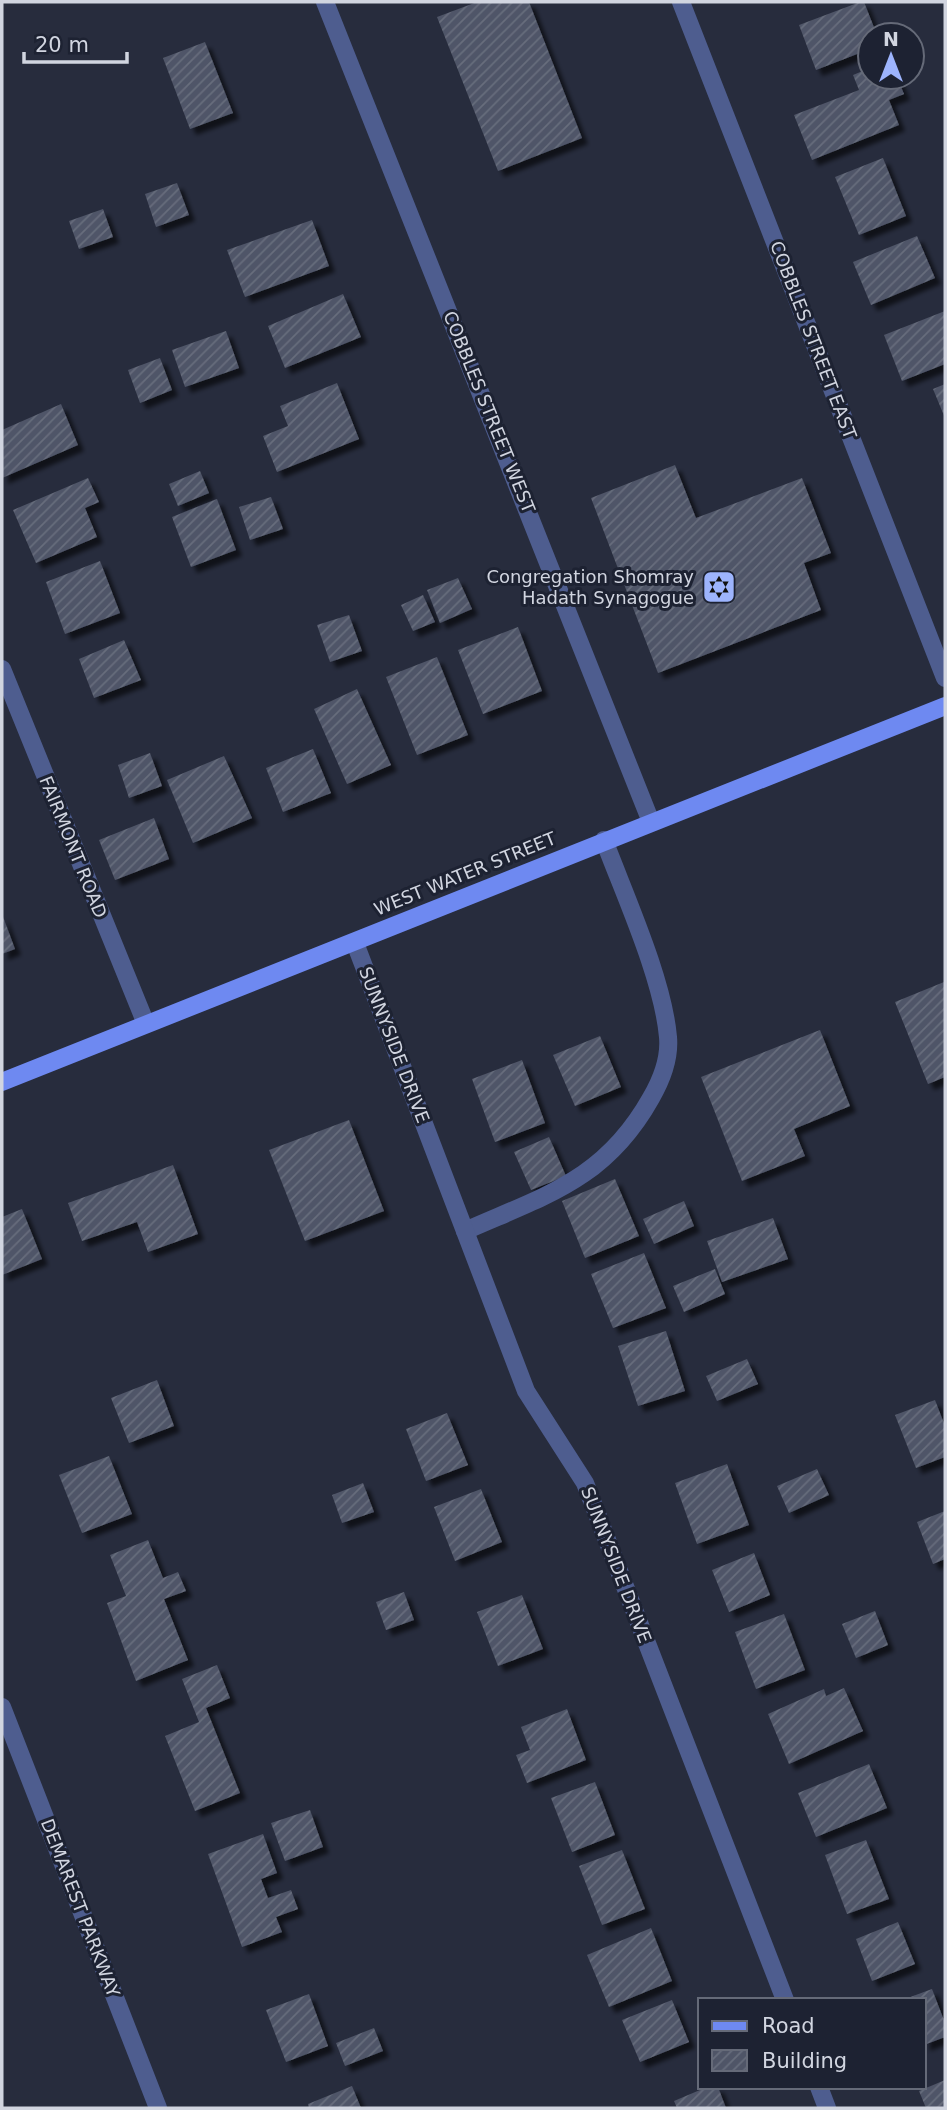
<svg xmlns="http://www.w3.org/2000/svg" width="947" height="2110" font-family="'DejaVu Sans',sans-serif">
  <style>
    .building { fill: url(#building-hatch); filter: url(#shadow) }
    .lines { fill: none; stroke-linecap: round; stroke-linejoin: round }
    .lane { stroke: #4e5d8f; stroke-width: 18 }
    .street { stroke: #4e5d8f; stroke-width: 18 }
    .primary { stroke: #6e89f1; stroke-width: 18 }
    .labels { text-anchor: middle; stroke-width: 6; stroke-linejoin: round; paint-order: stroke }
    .street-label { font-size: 18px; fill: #d1d5e0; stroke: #1d2232 }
    .poi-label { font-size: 18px; fill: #d1d5e0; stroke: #1d2232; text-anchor: end }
  </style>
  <defs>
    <pattern id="building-hatch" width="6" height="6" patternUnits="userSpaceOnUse" patternTransform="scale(1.75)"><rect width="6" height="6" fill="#4f5567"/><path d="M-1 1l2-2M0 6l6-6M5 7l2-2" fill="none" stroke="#676d7c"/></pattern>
    <filter id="shadow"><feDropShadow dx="6" dy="6" stdDeviation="2" flood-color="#0009"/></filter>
  </defs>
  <rect width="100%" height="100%" fill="#272c3d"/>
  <!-- building -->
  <g class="building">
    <polygon points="477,2 529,2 582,138 498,171 437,17"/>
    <polygon points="860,2 864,2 877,35 870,35 870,49 816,70 799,25"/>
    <polygon points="205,42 233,113 190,129 163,58"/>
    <polygon points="870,68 870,77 897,77 904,94 889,100 899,125 812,160 794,115 859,90 853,75"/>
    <polygon points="883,158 906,216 859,235 835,177"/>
    <polygon points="177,183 189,215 156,227 145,194"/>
    <polygon points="103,209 113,237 79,249 69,221"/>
    <polygon points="312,220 329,266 245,297 227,250"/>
    <polygon points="917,236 935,278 871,305 853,262"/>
    <polygon points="343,294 361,337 285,368 268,326"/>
    <polygon points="945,311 945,364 902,381 884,335"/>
    <polygon points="226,331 239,368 185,387 172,350"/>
    <polygon points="160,358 172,390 140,403 128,370"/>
    <polygon points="337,383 359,439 277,472 263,436 288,426 280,406"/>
    <polygon points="945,384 945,418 933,389"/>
    <polygon points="61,404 78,445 2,478 2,430"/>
    <polygon points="675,465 696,518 802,478 831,553 804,563 821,610 658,673 591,498"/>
    <polygon points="200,471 209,493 178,506 169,484"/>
    <polygon points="88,478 99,502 85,508 97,537 36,563 13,510"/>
    <polygon points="271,497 283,529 250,540 239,507"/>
    <polygon points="217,499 236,550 191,567 172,517"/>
    <polygon points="100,561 120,613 65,634 46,582"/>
    <polygon points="458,578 472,609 440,623 427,590"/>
    <polygon points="423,595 435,622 413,631 401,605"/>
    <polygon points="349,615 362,651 330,662 317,625"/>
    <polygon points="518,627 542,691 483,714 458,650"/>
    <polygon points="124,640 141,680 94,698 79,659"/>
    <polygon points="437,657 468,735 417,755 386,677"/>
    <polygon points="357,689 391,765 347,784 314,709"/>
    <polygon points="313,749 331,793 283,812 266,768"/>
    <polygon points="150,753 162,786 129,798 118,765"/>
    <polygon points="224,756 252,818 193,843 167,780"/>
    <polygon points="154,818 169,859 115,880 99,840"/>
    <polygon points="2,914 15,949 2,954"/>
    <polygon points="944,982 945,1077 928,1084 895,1002"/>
    <polygon points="820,1030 850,1106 794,1129 805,1156 742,1181 701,1077"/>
    <polygon points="600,1036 621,1087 575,1106 553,1055"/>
    <polygon points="522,1060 545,1123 495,1142 472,1079"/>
    <polygon points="349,1120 384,1211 305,1241 269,1150"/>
    <polygon points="549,1137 566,1176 531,1190 514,1152"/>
    <polygon points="173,1165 198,1234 148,1252 137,1222 82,1241 68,1203"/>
    <polygon points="615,1179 639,1236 585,1258 562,1201"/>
    <polygon points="684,1201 694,1226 654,1244 643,1219"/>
    <polygon points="22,1209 42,1259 2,1275 2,1217"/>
    <polygon points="773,1218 788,1259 722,1282 707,1241"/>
    <polygon points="644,1253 666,1308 613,1328 591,1274"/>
    <polygon points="715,1269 725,1294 684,1312 673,1286"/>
    <polygon points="666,1331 685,1391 638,1406 618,1346"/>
    <polygon points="747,1359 758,1384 717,1401 706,1376"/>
    <polygon points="157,1380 174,1426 129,1443 111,1398"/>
    <polygon points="935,1400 945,1426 945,1457 916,1468 895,1415"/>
    <polygon points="447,1413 468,1465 426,1481 406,1429"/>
    <polygon points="109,1456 132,1514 82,1533 59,1475"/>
    <polygon points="727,1464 749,1525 697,1544 675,1483"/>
    <polygon points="817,1469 829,1495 789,1513 777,1486"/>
    <polygon points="363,1483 374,1512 342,1523 332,1495"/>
    <polygon points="481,1489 502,1542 455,1561 434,1507"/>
    <polygon points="945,1511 945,1559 933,1564 917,1522"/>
    <polygon points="148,1540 163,1578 178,1572 186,1591 164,1599 188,1660 136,1681 107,1603 126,1596 110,1555"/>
    <polygon points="754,1553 770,1595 729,1612 712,1570"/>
    <polygon points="404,1592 414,1620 386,1630 376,1602"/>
    <polygon points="522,1595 543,1649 498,1666 477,1612"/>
    <polygon points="875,1611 888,1645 856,1658 842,1624"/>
    <polygon points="784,1614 805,1670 756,1689 735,1632"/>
    <polygon points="217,1665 230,1698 206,1708 240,1793 195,1811 165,1736 199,1722 182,1679"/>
    <polygon points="844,1688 863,1731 789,1764 768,1714 824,1689 826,1696"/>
    <polygon points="567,1709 586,1760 527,1783 516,1755 530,1750 521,1727"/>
    <polygon points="869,1764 887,1808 816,1837 798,1793"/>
    <polygon points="595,1782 615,1835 572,1852 551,1798"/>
    <polygon points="310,1810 323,1847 285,1861 271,1823"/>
    <polygon points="263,1834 277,1873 261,1879 268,1898 291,1890 298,1909 276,1917 282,1932 242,1947 208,1854"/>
    <polygon points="866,1840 889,1899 847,1914 825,1855"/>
    <polygon points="622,1850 645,1909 602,1925 579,1866"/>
    <polygon points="898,1922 915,1964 872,1981 856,1939"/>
    <polygon points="651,1928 672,1981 609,2007 587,1955"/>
    <polygon points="932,1989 945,2023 945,2037 924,2045 924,2000 905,1999"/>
    <polygon points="309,1994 328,2046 286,2062 266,2010"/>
    <polygon points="672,2000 689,2042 640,2062 622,2020"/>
    <polygon points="374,2028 383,2051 345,2066 336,2043"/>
    <polygon points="945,2080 945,2108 926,2108 919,2091"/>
    <polygon points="352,2086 361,2108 309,2108 308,2104"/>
    <polygon points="707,2087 718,2087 726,2108 677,2108 674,2101"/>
  </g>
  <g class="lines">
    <!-- lane -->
    <path class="lane" d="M 465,1231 C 546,1195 605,1180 651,1098 C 662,1079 670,1059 668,1037 C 663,979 625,896 604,840"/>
    <!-- street -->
    <g class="street">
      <polyline points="325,2 651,822"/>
      <polyline points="681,2 945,678"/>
      <polyline points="2,669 146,1024"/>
      <polyline points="355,943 526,1391 585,1483 785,2000"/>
      <polyline points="2,1707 158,2108"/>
      <polyline points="819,2087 827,2108"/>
    </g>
    <!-- primary -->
    <polyline class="primary" points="2,1082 945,706"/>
  </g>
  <!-- icons -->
  <defs>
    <symbol id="synagogue-square" viewBox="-11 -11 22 22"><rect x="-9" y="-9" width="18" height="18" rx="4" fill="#9db4fd" stroke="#1d2232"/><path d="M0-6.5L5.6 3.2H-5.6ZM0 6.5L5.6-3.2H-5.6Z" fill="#111"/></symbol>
  </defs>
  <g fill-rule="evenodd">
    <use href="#synagogue-square" x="700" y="568" width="38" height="38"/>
  </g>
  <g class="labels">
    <!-- street labels -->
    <g class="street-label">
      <text transform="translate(813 340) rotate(69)" y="6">COBBLES STREET EAST</text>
      <text transform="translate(489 412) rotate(68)" y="6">COBBLES STREET WEST</text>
      <text transform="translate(73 847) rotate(68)" y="6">FAIRMONT ROAD</text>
      <text transform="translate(465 874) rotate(-22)" y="6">WEST WATER STREET</text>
      <text transform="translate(394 1045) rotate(69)" y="6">SUNNYSIDE DRIVE</text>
      <text transform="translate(616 1565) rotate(69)" y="6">SUNNYSIDE DRIVE</text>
      <text transform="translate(80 1908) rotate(69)" y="6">DEMAREST PARKWAY</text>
    </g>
    <!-- poi labels -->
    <g class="poi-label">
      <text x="694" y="583">Congregation Shomray<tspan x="694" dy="21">Hadath Synagogue</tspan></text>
    </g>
  </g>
  <!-- border -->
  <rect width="947" height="2110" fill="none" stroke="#d1d5e0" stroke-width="7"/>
  <!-- legend -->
  <rect x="698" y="1998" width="228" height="91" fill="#1d2232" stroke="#656a78" stroke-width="2"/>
  <rect x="712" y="2021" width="35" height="10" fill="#6e89f1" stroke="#656a78" stroke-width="2"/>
  <text x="762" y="2033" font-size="21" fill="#d1d5e0">Road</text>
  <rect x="712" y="2050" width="35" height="21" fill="url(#building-hatch)" stroke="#656a78" stroke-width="2"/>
  <text x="762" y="2068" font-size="21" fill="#d1d5e0">Building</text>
  <!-- north arrow -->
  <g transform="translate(891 56)"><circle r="33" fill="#1d2232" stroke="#656a78" stroke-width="2"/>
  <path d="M0-5L12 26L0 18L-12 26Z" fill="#9db4fd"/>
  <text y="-10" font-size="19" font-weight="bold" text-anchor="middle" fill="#d1d5e0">N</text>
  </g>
  <!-- scale -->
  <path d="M24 52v10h103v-10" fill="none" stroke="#d1d5e0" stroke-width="3.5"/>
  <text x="35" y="52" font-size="21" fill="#d1d5e0" stroke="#1d2232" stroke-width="5" paint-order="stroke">20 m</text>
</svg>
